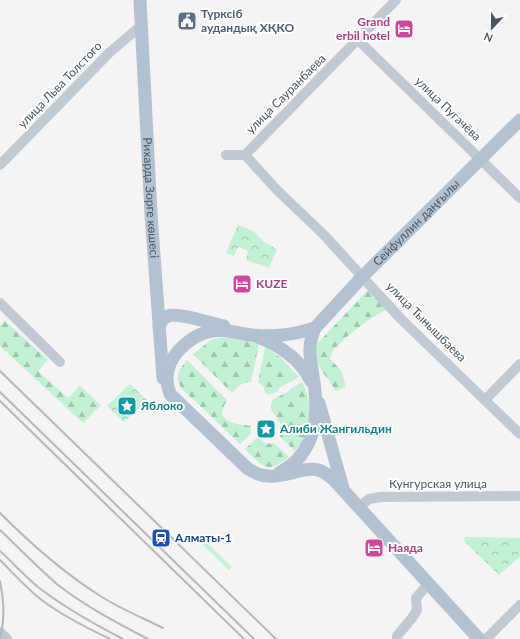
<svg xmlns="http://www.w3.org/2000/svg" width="520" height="639" font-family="Lato,sans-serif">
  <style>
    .green { fill: #c3f1d5 }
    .forest { fill: url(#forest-firs) }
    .park { fill: url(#park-crowns) }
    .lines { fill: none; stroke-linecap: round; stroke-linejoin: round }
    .minor { stroke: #c1cad2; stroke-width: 10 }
    .major { stroke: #b3c2d1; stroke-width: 13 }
    .rail { stroke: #b5b8bd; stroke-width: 2 }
    .labels { text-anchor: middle; stroke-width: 4; stroke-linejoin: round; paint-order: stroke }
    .service-label { font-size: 12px; font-weight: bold; fill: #4e5e75; stroke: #fff; text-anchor: start }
    .hotel-label { font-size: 12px; font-weight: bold; fill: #b23c85; stroke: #fff; text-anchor: start }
    .street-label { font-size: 12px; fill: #4a5661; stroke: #fff }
    .culture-label { font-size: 12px; font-weight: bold; fill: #0d838f; stroke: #fff; text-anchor: start }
    .transit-label { font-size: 12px; font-weight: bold; fill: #164399; stroke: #fff; text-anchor: start }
  </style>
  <defs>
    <pattern id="forest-firs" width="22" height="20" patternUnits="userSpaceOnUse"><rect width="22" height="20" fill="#c3f1d5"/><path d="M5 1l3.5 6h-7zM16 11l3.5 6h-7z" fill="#a0c6b0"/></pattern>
    <pattern id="park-crowns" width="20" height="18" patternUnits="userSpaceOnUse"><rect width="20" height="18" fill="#c3f1d5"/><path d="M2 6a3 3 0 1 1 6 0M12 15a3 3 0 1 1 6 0" fill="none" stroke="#a0c6b0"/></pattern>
  </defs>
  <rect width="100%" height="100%" fill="#f5f3f3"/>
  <!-- green -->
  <polygon class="green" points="204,540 232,567 229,570 201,543"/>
  <!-- forest -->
  <g class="forest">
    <path d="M 368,290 L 387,310 C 374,314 342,339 333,351 C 331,353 331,356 330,359 L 341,370 L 346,387 L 336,391 L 318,365 L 315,346 Z"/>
    <polygon points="5,321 48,360 38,371 68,398 80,386 101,405 83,423 0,346 0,326"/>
    <path d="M 219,338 L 238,338 L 259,344 L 251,382 C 242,382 238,386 232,393 L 193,354 L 211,340 Z"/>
    <polygon points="265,347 280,357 299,377 279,388 278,391 270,395 265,393 263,386 258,382"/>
    <path d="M 187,360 L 227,400 C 225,404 222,409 222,413 C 224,424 243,425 251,426 L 251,434 L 240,444 L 182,389 C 174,377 179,370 187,360 Z"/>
    <path d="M 302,382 C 314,403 314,433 295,451 L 280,437 L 282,426 L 271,409 L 272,400 L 289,391 L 290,389 Z"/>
    <path d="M 258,437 L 266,444 L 274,443 L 289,457 C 267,475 263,467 245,449 Z"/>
  </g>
  <!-- park -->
  <g class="park">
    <polygon points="238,225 253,231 264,242 277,249 269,268 246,260 248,251 238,247 234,256 226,253"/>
    <polygon points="130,384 147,400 124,422 107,406"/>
    <polygon points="465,537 520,538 520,557 499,575 464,541"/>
  </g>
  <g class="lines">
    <!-- minor -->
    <g class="minor">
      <polyline points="358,40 520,198"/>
      <polyline points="226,155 245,155 277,190 324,235 401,319 520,434"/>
      <polyline points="245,155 396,0"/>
      <polyline points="0,165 110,52 142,25"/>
      <polyline points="0,303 60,362"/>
      <polyline points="485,400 520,364"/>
      <polyline points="359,507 369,499 380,497 520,496"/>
      <polyline points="0,632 7,639"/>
      <polyline points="397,639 397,636 412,618 417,610 416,598 428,584"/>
      <polyline points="486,639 520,605"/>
    </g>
    <!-- major -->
    <g class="major">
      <path id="s1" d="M 140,0 L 151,214 L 163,378"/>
      <path d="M 159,328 C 160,323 162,318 168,316 C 177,312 213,324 224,326"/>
      <path d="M 315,328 C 292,335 275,337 251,335 C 239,333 224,329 212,331 C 193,334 172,352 168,370 C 166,379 167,386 170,394 L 247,468 C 265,481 279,476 299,471 C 305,470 312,468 318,470 C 324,471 329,476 334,480 L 479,639"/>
      <path d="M 258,337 C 281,346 300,359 311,381"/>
      <polyline points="319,403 343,488"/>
      <path id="s2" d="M 279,473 C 285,469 292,465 297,460 C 319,436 318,406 313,376 C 310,356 307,347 315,328 L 363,276 L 520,120"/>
    </g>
    <!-- rail -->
    <g class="rail">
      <polyline points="0,371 276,639"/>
      <polyline points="0,392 254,639"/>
      <polyline points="0,401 244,639"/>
      <path d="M 0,513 C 31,544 65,574 102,597 C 121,609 143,618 163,628"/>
      <path d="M 0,530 C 19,548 38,568 58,585 C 85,606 117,623 148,639"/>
      <path d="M 0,551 C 13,563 25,576 38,587 C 65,608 94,624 123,639"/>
      <path d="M 0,560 C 14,574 27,589 43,601 C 63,616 87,628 110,639"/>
      <path d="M 0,581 C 4,602 5,618 0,639"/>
    </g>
  </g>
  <!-- icons -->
  <defs>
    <symbol id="civic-square" viewBox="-11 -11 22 22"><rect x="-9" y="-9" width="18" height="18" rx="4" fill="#5c6f8a" stroke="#fff"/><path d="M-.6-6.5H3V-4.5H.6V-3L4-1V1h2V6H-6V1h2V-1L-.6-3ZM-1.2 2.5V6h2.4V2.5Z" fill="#fff"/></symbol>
    <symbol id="hotel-square" viewBox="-11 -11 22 22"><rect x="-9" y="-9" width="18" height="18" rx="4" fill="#d1479c" stroke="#fff"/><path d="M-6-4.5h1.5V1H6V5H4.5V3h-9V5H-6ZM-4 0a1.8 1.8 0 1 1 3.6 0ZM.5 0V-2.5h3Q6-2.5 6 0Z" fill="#fff"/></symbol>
    <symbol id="sight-square" viewBox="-11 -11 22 22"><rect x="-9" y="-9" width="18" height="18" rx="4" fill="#0f9aa8" stroke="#fff"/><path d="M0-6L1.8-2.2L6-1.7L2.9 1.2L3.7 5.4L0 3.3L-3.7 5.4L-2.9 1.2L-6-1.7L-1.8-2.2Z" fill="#fff"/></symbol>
    <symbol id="station-square" viewBox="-11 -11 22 22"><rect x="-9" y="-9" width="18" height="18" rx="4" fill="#1a4fb4" stroke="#fff"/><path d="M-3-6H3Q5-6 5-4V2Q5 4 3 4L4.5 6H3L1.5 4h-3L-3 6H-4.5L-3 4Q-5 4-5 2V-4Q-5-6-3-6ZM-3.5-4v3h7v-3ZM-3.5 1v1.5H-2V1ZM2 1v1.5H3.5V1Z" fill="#fff"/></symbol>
  </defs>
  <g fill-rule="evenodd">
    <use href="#civic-square" x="176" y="10" width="22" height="22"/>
    <use href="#hotel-square" x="393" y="18" width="22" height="22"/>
    <use href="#hotel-square" x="231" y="273" width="22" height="22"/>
    <use href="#sight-square" x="116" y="395" width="22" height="22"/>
    <use href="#sight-square" x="255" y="418" width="22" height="22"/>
    <use href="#station-square" x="150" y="527" width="22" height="22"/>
    <use href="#hotel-square" x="363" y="537" width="22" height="22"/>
  </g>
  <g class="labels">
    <!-- service labels -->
    <g class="service-label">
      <text x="201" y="18">Түрксіб<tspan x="201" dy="14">аудандық ХҚКО</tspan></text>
    </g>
    <!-- hotel labels -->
    <g class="hotel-label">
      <text x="390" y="26" text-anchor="end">Grand<tspan x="390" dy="14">erbil hotel</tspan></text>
      <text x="256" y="288">KUZE</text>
      <text x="388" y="552">Наяда</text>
    </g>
    <!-- street labels -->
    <g class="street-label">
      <text transform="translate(60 85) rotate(-46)" y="4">улица Льва Толстого</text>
      <text transform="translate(286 94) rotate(-45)" y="4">улица Сауранбаева</text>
      <text transform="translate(448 109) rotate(44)" y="4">улица Пугачёва</text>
      <text dy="4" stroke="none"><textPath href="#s1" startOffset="198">Рихарда Зорге көшесі</textPath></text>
      <text dy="4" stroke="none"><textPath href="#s2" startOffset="306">Сейфуллин даңғылы</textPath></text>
      <text transform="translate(426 322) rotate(45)" y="4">улица Тынышбаева</text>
      <text x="438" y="488">Кунгурская улица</text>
    </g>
    <!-- culture labels -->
    <g class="culture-label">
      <text x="141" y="410">Яблоко</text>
      <text x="280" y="433">Алиби Жангильдин</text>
    </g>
    <!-- transit labels -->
    <g class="transit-label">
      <text x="175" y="542">Алматы-1</text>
    </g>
  </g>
  <!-- north arrow -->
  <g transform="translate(492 28) rotate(202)" stroke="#ffffff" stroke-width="3" paint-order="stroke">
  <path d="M0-3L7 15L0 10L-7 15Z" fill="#4a5661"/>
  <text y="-6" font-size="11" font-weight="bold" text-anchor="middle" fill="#4a5661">N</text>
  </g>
</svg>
